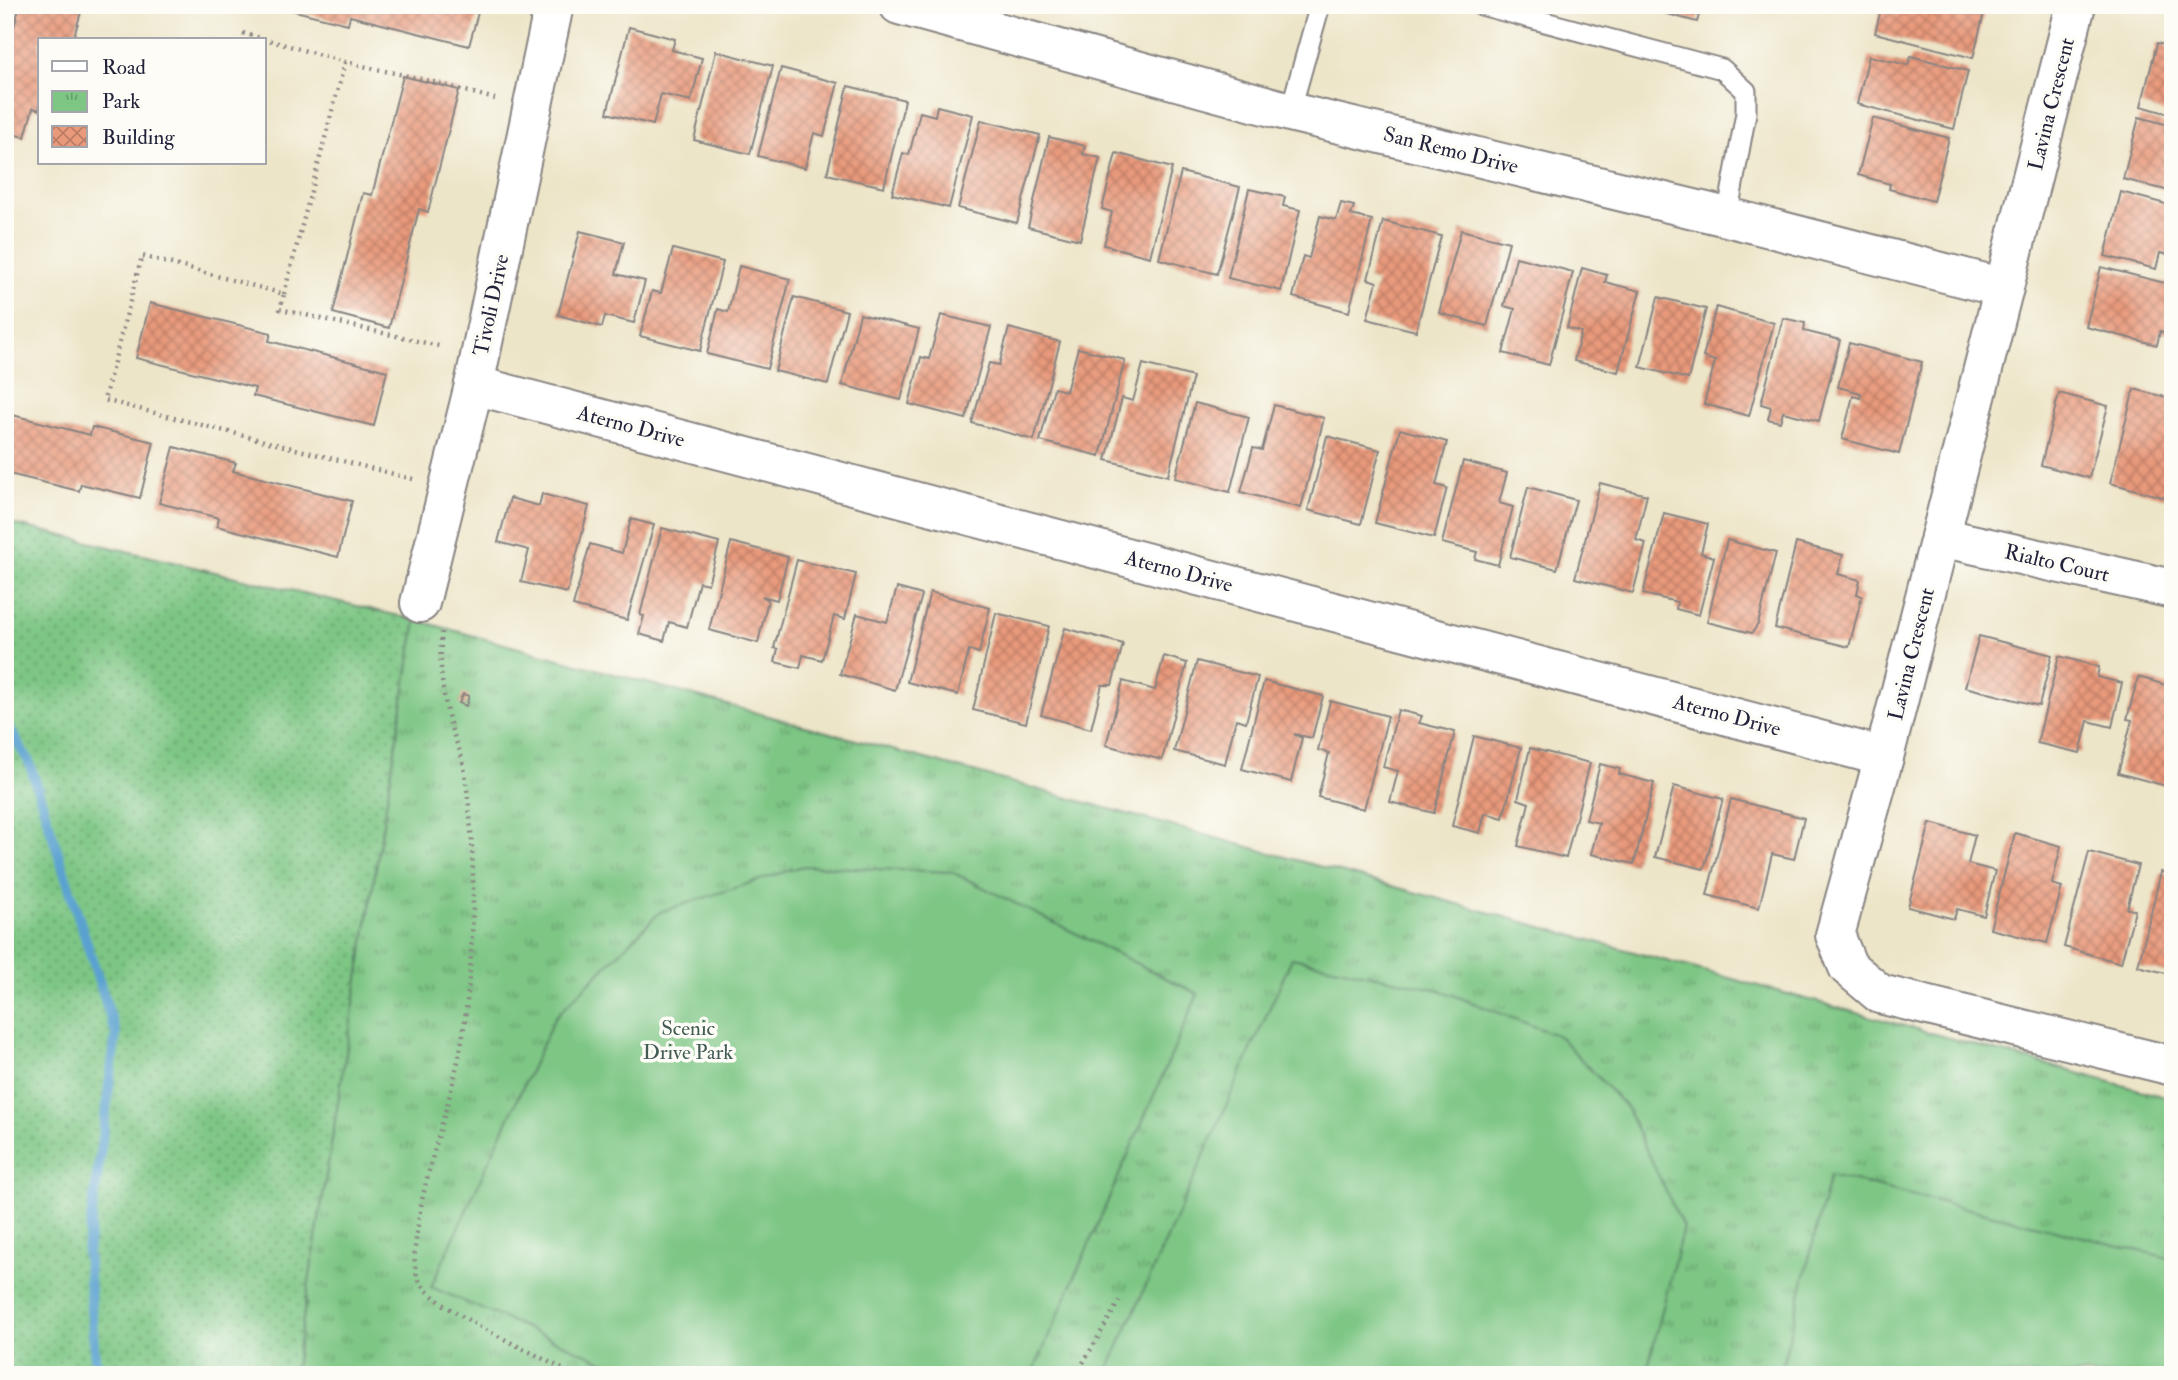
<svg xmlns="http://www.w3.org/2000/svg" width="2178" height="1380" font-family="'IM FELL Double Pica',serif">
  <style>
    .grass { fill: url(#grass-dots); stroke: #507460; stroke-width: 2 }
    .park { fill: url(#park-tufts); stroke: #507460; stroke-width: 2 }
    .pitch { fill: #7dc684; stroke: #507460; stroke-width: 2 }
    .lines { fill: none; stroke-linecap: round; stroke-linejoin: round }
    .stream { stroke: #5aa1d0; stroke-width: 10 }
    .building { fill: url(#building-cross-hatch) }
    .service-casing { stroke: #888482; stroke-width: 23 }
    .minor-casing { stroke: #888482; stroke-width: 42 }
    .path { stroke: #888482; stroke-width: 4.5; stroke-dasharray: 2 5; stroke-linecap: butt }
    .service { stroke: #fff; stroke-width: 19 }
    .minor { stroke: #fff; stroke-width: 38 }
    .labels { text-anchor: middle; stroke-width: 7; stroke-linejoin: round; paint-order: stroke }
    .street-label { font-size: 21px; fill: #22223b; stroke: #fdfcf7 }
    .park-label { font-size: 21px; fill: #425b55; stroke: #fdfcf7 }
  </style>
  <defs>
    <pattern id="grass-dots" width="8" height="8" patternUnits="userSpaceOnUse" patternTransform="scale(1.75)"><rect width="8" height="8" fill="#7dc684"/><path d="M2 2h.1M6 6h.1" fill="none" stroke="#66a06d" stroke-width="1.8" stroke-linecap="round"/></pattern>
    <pattern id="park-tufts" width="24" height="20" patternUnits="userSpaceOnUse" patternTransform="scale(1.75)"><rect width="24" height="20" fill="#7dc684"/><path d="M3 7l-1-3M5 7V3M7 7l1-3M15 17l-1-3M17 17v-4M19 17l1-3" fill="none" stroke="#66a06d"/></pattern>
    <pattern id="building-cross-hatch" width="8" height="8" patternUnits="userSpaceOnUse" patternTransform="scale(1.75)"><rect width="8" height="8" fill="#e99a7b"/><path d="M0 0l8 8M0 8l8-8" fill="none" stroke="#bc7d66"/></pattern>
  </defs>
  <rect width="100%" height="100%" fill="#fdfcf7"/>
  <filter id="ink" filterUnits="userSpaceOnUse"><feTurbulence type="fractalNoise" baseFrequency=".0143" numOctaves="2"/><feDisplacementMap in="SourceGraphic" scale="14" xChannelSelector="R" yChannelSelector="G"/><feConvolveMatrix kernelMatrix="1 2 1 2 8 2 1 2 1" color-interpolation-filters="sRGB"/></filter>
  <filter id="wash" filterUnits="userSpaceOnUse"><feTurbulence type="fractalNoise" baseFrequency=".00686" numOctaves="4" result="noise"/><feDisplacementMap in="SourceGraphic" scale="28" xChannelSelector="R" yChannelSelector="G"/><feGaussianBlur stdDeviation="1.57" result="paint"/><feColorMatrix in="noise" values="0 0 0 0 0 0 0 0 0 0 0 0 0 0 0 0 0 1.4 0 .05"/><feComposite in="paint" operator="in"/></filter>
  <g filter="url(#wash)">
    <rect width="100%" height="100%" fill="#ede5c8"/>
    <!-- grass -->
    <polygon class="grass" points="5,522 416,620 294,1375 5,1375"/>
    <!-- park -->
    <polygon class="park" points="416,620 2173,1099 2173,1375 294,1375"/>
    <!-- pitch -->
    <g class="pitch">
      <polygon points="803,866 952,872 1198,994 1032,1375 635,1375 431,1287 555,1017 660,912"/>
      <polygon points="1292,958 1440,990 1559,1036 1626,1107 1683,1227 1646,1375 1106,1375"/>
      <polygon points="1830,1175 2173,1259 2173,1375 1780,1375"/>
    </g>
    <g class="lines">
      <!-- stream -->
      <polyline class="stream" points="5,721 29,762 116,1034 87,1252 95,1360 105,1375"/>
    </g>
    <g id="blocks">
      <!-- building -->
      <g class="building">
        <polygon points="20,5 83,5 73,40 40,40 40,110 33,108 25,137 12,134 6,158 5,59"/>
        <polygon points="287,5 480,5 469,46 350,16 348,24 287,9"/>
        <polygon points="1634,5 1702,5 1697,22"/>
        <polygon points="1882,5 1986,5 1973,58 1875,33"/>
        <polygon points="629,27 675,39 672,50 702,58 691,101 661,94 653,125 607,113"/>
        <polygon points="2157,43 2173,47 2173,115 2141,106"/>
        <polygon points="716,51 773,66 750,154 694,140"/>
        <polygon points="1869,56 1908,65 1911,56 1968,71 1954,129 1857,104"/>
        <polygon points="781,68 838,83 824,136 814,133 805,168 758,156"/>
        <polygon points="403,76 459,90 428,212 419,209 389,328 333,313 363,193 372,195"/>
        <polygon points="848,86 905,100 884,187 827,174"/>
        <polygon points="937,106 973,115 949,208 892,194 903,153 909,155 920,112 935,116"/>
        <polygon points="2139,117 2173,126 2173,192 2123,179"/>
        <polygon points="1873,118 1949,138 1933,201 1889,189 1890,184 1858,175"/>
        <polygon points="981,120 1040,135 1017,223 958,208"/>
        <polygon points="1049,137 1085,146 1083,154 1100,158 1080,240 1028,227"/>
        <polygon points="1116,153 1172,168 1150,257 1104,245 1112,212 1102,209"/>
        <polygon points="1181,172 1240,187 1217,274 1159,259"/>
        <polygon points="1249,189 1285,197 1283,206 1300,210 1281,291 1228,278"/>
        <polygon points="2121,192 2173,206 2173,256 2160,253 2156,269 2105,256"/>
        <polygon points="1341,203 1354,206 1351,215 1372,220 1349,312 1293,297 1303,256 1309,258 1320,216 1336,220"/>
        <polygon points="1383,221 1441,236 1416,331 1367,319 1377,282 1368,279"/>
        <polygon points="1461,230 1509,242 1487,326 1439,313"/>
        <polygon points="580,231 624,242 616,274 645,281 634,323 605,316 602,327 558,315"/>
        <polygon points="673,249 723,262 700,351 640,336 652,291 661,293"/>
        <polygon points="1516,257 1573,272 1549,365 1503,353 1515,309 1504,306"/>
        <polygon points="739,266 790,279 767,369 707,354 718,309 728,312"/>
        <polygon points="2101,267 2173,285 2173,335 2160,331 2157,345 2086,327"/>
        <polygon points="1582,268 1607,275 1605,282 1640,291 1618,372 1574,361 1581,332 1567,328"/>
        <polygon points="794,297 847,311 828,384 775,371"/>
        <polygon points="1658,297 1706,309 1688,379 1640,367"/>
        <polygon points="150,303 271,333 269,341 387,371 374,426 253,396 255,388 136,358"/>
        <polygon points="1716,307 1774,323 1749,416 1704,404 1715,361 1703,357"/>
        <polygon points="860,314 919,329 901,400 842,385"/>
        <polygon points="941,315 991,327 966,419 909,404 921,357 929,359"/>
        <polygon points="1783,318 1805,323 1804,331 1840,340 1819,421 1783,412 1780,422 1768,419 1771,407 1761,404"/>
        <polygon points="1009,328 1060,342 1034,440 972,423 989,363 999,365"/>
        <polygon points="1849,343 1922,362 1899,454 1842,439 1853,396 1860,398 1861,393 1838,387"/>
        <polygon points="1078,348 1125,360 1100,456 1040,441 1054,388 1066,391"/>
        <polygon points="1143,364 1193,377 1168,476 1106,460 1122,398 1133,401"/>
        <polygon points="2134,389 2173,399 2173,465 2166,498 2110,483"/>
        <polygon points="2059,393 2108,406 2089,478 2041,465"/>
        <polygon points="1195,403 1249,417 1230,492 1175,478"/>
        <polygon points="1274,405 1324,418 1301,508 1241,492 1253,448 1262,450"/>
        <polygon points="5,413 90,435 92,427 154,442 140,498 81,484 79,491 5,473"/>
        <polygon points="1400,429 1447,442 1436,485 1447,488 1434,538 1375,523"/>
        <polygon points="1327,436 1380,450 1361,524 1308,510"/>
        <polygon points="174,447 236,463 233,471 352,501 338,557 217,526 219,518 159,503"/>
        <polygon points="1463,461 1507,473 1499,503 1513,507 1498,565 1475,559 1477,552 1442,543"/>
        <polygon points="1600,483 1647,495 1636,540 1646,543 1633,593 1575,578"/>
        <polygon points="1528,487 1576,500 1557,569 1510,557"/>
        <polygon points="542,494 589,506 567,593 521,582 529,550 498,542 510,498 539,506"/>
        <polygon points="1664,513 1708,524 1701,553 1714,557 1699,615 1676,609 1677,602 1643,594"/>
        <polygon points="631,519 654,525 627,620 573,606 590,544 622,553"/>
        <polygon points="662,528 719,543 708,584 699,582 687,627 669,622 664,641 639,634 644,616 640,615"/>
        <polygon points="1727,540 1776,553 1758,624 1752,633 1707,622"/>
        <polygon points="731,542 788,557 777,600 762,596 768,600 758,643 709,630"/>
        <polygon points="1796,543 1843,555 1838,574 1860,580 1857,594 1862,596 1849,647 1775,628"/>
        <polygon points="797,560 856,574 845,619 834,616 822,660 803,655 800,668 775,662 778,649 774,648"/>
        <polygon points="897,588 922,595 895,690 840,674 857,614 887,622"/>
        <polygon points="930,592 990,608 979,653 969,650 958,695 907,682"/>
        <polygon points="996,613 1049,626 1026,723 973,710"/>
        <polygon points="1065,628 1123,644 1112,685 1102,685 1091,729 1041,715"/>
        <polygon points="1979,636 2052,655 2039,706 1965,687"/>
        <polygon points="1164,656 1187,663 1162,760 1106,745 1123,681 1155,690"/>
        <polygon points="2059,656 2099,667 2097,677 2122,683 2112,727 2088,721 2080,753 2037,743"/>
        <polygon points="1197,661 1258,677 1246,722 1236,719 1225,764 1174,751"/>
        <polygon points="2138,677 2173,687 2173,776 2170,787 2118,773 2132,720 2127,719"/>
        <polygon points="1264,681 1323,696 1312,738 1294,734 1302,738 1291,782 1242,769"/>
        <polygon points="463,694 469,696 466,706 459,703"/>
        <polygon points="1330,701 1388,716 1364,809 1318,797 1329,753 1318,750"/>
        <polygon points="1398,710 1422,716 1419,723 1455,732 1434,813 1390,802 1398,771 1383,767"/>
        <polygon points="1474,736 1521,748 1503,818 1485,813 1480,833 1452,826"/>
        <polygon points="1530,748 1590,763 1566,858 1518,846 1529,803 1518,799"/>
        <polygon points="1600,764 1620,769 1619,774 1654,783 1634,864 1591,854 1599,823 1586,820"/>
        <polygon points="1674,786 1723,799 1704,869 1655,857"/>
        <polygon points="1731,799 1804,818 1794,859 1772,854 1759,908 1707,895"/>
        <polygon points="1930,823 1975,835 1968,864 1995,871 1984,916 1957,909 1954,919 1908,907"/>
        <polygon points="2015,833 2061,846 2052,884 2062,887 2047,943 1990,929"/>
        <polygon points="2089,852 2138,865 2127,909 2135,910 2121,963 2064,947"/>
        <polygon points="2161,872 2173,875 2173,975 2138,966"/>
      </g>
    </g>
  </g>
  <g filter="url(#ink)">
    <use href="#blocks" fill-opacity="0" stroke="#888482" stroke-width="2"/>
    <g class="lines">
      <defs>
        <g id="service">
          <polyline points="1481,5 1722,69 1746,91 1746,113 1727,217"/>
          <polyline points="1290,112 1320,5"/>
        </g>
        <g id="minor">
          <polyline points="899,5 1290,112 1727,217 2004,288"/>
          <polyline points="2076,5 1884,757 1835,935 1848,967 1880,994 2173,1066"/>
          <polyline points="474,385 1884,757"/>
          <polyline points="1940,537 2173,589"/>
          <polyline points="420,603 474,385 554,5"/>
        </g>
      </defs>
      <!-- service casing -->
      <use href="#service" class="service-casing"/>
      <!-- minor casing -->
      <use href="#minor" class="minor-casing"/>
      <!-- path -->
      <g class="path">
        <polyline points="243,33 345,62 430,81 495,99"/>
        <polyline points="284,294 345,62"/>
        <polyline points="413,479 104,400 142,256 284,294 280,309 443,347"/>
        <path d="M 442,632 C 438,662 443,698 451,727 C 455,740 462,754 464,767 C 477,852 475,942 464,1027 C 455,1094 428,1157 418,1223 C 416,1241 412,1258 417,1276 C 428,1310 540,1353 572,1375"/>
        <polyline points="1076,1375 1121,1298"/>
      </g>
      <!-- service -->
      <use href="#service" class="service"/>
      <!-- minor -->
      <use href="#minor" class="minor"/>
    </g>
  </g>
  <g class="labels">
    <!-- street labels -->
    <g class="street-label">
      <text transform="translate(2051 104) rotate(-76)" y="7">Lavina Crescent</text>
      <text transform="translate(1451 150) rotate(14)" y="7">San Remo Drive</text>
      <text transform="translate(491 305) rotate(-78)" y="7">Tivoli Drive</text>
      <text transform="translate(631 426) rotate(15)" y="7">Aterno Drive</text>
      <text transform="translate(2057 563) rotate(13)" y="7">Rialto Court</text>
      <text transform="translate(1179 571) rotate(15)" y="7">Aterno Drive</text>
      <text transform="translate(1911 654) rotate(-76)" y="7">Lavina Crescent</text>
      <text transform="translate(1727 715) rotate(15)" y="7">Aterno Drive</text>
    </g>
    <!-- park labels -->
    <g class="park-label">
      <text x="688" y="1035">Scenic<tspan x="688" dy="24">Drive Park</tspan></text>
    </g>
  </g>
  <!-- margin -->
  <rect width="2178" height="1380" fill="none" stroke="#fdfcf7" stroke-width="28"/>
  <!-- legend -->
  <rect x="38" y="38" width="228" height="126" fill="#fdfcf7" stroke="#a5a5ac" stroke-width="2"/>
  <rect x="52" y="61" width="35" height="10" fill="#ffffff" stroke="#a5a5ac" stroke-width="2"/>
  <text x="102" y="74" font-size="21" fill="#22223b">Road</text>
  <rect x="52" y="91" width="35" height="21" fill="url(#park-tufts)" stroke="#a5a5ac" stroke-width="2"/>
  <text x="102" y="108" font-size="21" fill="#22223b">Park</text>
  <rect x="52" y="126" width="35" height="21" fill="url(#building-cross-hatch)" stroke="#a5a5ac" stroke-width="2"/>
  <text x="102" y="144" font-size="21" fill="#22223b">Building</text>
</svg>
